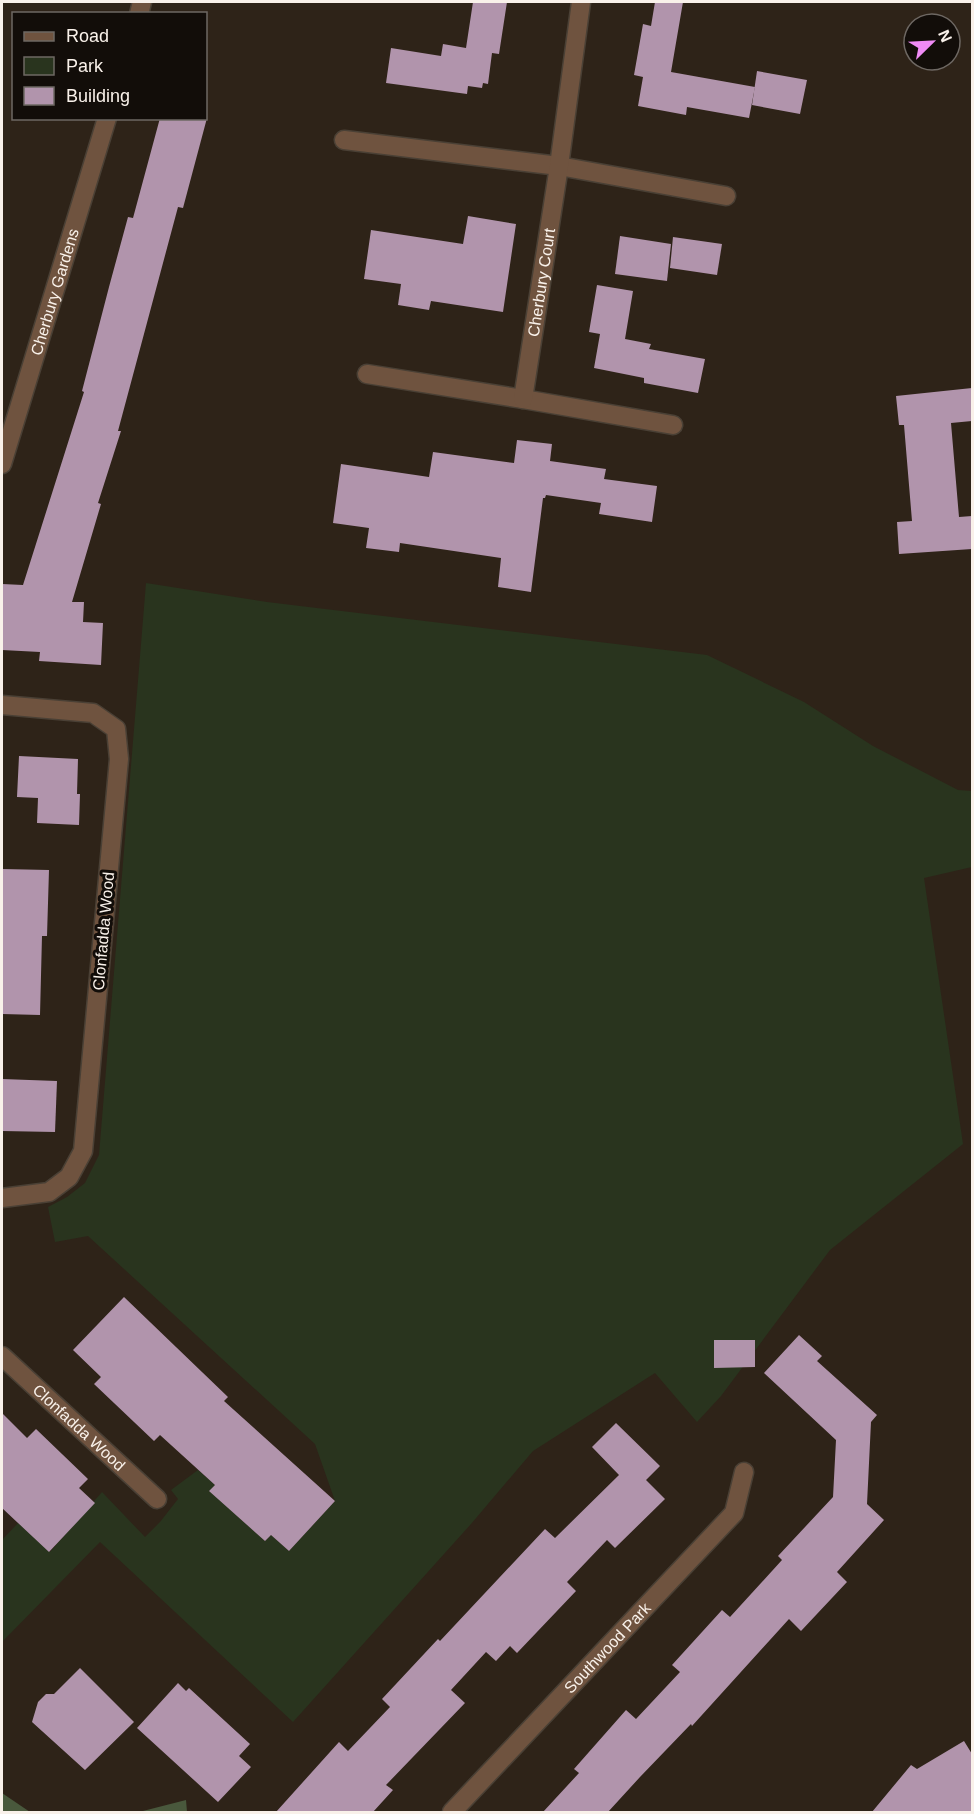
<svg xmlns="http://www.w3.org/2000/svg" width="974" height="1814" font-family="Arial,sans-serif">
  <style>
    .green { fill: #29341e }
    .forest { fill: #49583c }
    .building { fill: #b194ac }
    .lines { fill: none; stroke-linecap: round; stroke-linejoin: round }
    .minor-casing { stroke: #4a4035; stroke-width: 21 }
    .minor { stroke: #6f533f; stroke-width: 18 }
    .labels { text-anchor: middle; stroke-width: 6; stroke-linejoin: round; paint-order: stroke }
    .street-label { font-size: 16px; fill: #f9f1ea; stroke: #120d09 }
  </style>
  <rect width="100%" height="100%" fill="#2e2318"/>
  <!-- green -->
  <polygon class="green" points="146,583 267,602 707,655 804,702 873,746 958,790 972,791 972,867 924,878 963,1144 830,1250 721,1396 697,1422 655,1373 533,1451 471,1524 293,1722 100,1542 2,1642 2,1540 18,1523 50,1552 102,1492 145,1537 160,1522 178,1499 171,1490 198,1470 215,1485 210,1491 265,1541 271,1535 289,1551 335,1501 315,1444 88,1236 55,1242 48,1207 67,1197 85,1183 99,1155"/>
  <!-- forest -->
  <g class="forest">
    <polygon points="2,1793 30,1812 2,1812"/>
    <polygon points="186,1800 187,1812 139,1812"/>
  </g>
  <!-- building -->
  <g class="building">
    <polygon points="473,2 507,2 499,54 492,53 488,84 483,83 482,88 468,86 467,94 386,83 391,48 441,56 443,44 466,48"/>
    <polygon points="655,2 683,2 671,72 755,87 749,118 687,107 686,115 638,106 643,77 634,75 643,24 651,26"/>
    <polygon points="757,71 807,80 800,114 752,105"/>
    <polygon points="160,118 207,118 183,208 178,207 118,431 121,431 98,503 101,504 72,602 84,602 83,622 103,623 101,665 39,661 40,652 2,650 2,584 23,585 84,392 82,391 109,287 128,217 133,218"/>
    <polygon points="468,216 516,224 503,312 431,301 429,310 398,305 401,284 364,279 371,230 463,244"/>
    <polygon points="620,236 671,244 667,281 615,274"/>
    <polygon points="673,237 722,244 717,275 670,268"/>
    <polygon points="597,285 633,291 625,339 651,344 649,349 705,359 698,393 644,383 644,378 594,368 600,334 589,332"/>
    <polygon points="972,388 972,421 951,423 959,517 972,516 972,549 899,554 897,522 912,521 904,425 899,425 896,396"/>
    <polygon points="517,440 552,444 550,461 606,469 604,479 657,486 652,522 599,514 601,503 546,495 545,498 543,498 531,592 498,587 501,558 400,543 399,552 366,548 369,528 333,523 341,464 429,477 433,452 514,463"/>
    <polygon points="19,756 78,759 77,794 80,794 79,825 37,823 38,798 17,797"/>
    <polygon points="2,869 49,870 47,936 42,936 40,1015 2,1014"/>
    <polygon points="2,1079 57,1081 55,1132 2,1131"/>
    <polygon points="124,1297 228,1397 224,1401 335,1501 289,1551 271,1535 265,1541 209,1491 215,1485 160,1435 154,1441 94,1384 101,1377 73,1350"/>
    <polygon points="799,1335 822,1356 817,1361 877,1415 871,1422 867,1504 884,1520 837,1572 847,1582 801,1631 789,1619 692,1726 691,1724 640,1777 608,1812 543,1812 579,1773 574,1769 626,1710 636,1719 680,1672 672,1665 722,1610 730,1617 782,1560 778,1556 833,1497 836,1440 764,1373"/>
    <polygon points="714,1340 755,1340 755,1367 714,1368"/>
    <polygon points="2,1413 27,1438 36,1429 88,1479 79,1488 95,1503 49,1552 2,1508"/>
    <polygon points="616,1423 660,1466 646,1480 665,1499 615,1548 607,1540 567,1582 576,1591 517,1653 510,1646 496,1661 486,1652 451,1690 465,1703 386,1785 393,1790 373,1812 276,1812 339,1742 348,1751 390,1707 382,1699 438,1639 440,1641 545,1529 555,1538 619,1475 592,1447"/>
    <polygon points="80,1668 134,1722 85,1770 32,1722 38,1702 46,1694 54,1694"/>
    <polygon points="178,1683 186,1691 189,1688 250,1744 239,1756 251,1767 218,1802 137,1728"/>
    <polygon points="964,1741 972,1754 972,1812 872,1812 911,1765 917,1769"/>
  </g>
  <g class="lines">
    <defs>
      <g id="minor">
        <polyline points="139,14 142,2"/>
        <polyline points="344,140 559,166 726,196"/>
        <polyline points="367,374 523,399 673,425"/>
        <path id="s1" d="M 523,399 L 559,166 L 581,2"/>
        <path id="s2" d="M 2,464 L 107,118"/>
        <polyline points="2,705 93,713 116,729 119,759 83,1151 69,1177 49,1192 2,1198"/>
        <path id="s3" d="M 2,1356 L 157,1499"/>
        <path id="s4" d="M 452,1812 L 734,1513 L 744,1472"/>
      </g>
    </defs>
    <!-- minor casing -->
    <use href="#minor" class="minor-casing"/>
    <!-- minor -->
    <use href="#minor" class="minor"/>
  </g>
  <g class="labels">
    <!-- street labels -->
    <g class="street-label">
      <text dy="6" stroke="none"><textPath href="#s1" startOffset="118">Cherbury Court</textPath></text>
      <text dy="6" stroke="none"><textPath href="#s2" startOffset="180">Cherbury Gardens</textPath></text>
      <text transform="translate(103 931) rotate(-85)" y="6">Clonfadda Wood</text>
      <text dy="6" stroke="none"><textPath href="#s3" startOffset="105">Clonfadda Wood</textPath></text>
      <text dy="6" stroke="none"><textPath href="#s4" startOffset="226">Southwood Park</textPath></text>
    </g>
  </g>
  <!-- border -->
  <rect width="974" height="1814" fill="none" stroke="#f9f1ea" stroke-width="6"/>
  <!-- legend -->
  <rect x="12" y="12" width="195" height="108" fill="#120d09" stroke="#6e6863" stroke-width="1.5"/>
  <rect x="24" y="32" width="30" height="9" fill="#6f533f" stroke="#6e6863" stroke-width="1.5"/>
  <text x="66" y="42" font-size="18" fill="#f9f1ea">Road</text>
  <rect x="24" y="57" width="30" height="18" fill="#29341e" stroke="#6e6863" stroke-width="1.5"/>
  <text x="66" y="72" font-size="18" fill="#f9f1ea">Park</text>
  <rect x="24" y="87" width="30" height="18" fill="#b194ac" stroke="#6e6863" stroke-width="1.5"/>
  <text x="66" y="102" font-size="18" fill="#f9f1ea">Building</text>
  <!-- north arrow -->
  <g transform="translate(932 42) rotate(66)"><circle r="28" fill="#120d09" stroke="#6e6863" stroke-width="1.5"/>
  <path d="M0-4.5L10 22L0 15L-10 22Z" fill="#f08bf6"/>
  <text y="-9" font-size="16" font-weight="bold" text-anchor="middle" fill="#f9f1ea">N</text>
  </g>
</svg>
